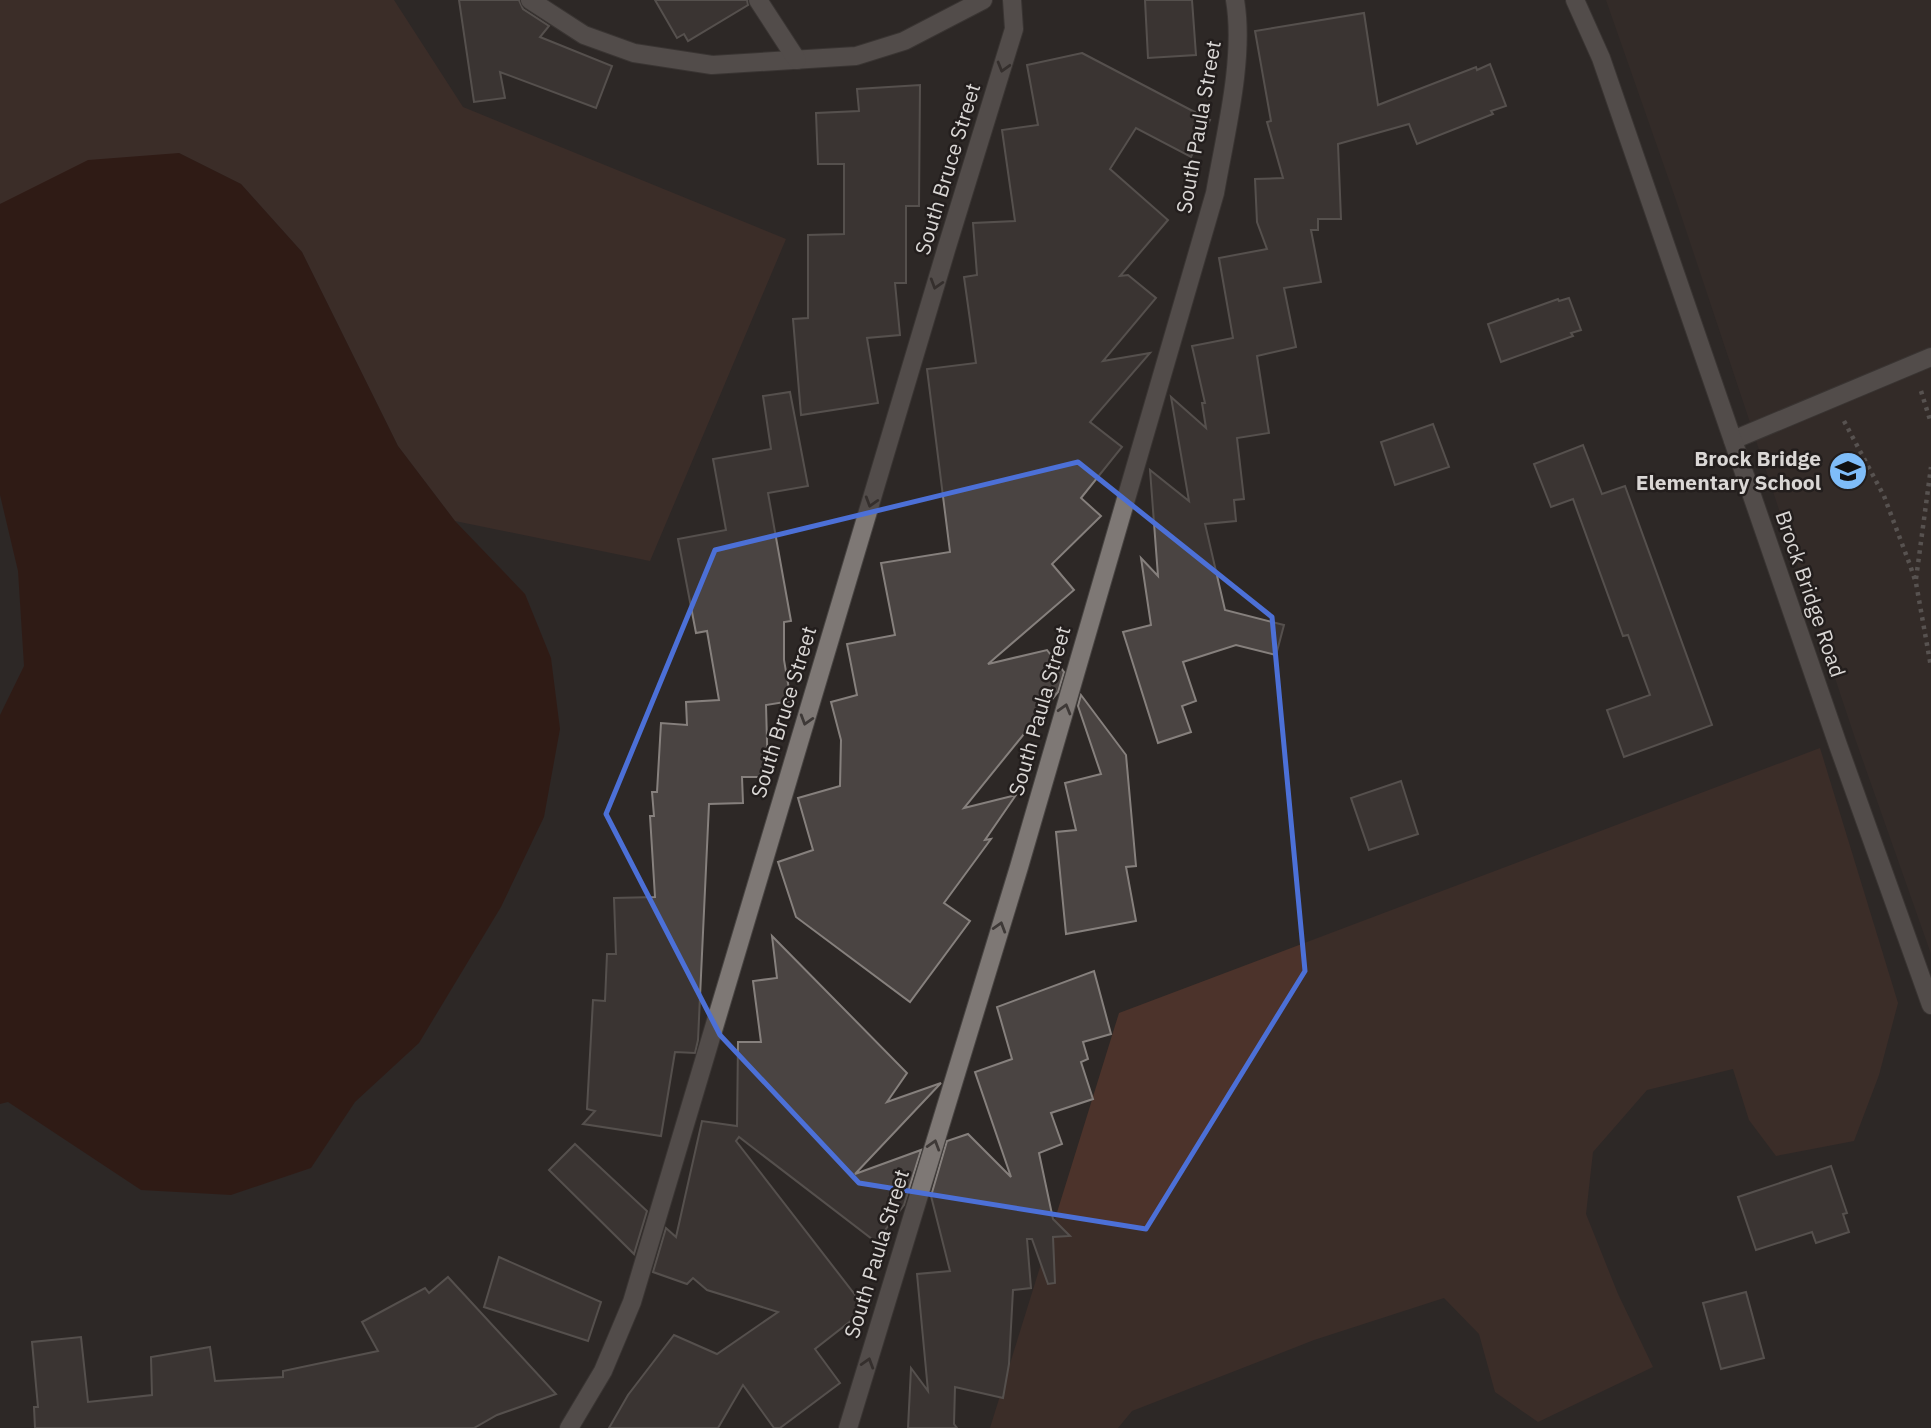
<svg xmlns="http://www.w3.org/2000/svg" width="1931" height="1428" font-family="'IBM Plex Sans',sans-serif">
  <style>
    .built { fill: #3b2f2b }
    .green { fill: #4c332b }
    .water { fill: #320c02 }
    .building { fill: #4a4442; stroke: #86807d; stroke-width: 2 }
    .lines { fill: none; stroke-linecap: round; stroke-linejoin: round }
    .lane-casing { stroke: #484442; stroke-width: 20 }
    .street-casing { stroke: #484442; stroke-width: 20 }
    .secondary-casing { stroke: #484442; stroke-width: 20 }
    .path { stroke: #8a8684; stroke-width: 4.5; stroke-dasharray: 3.5 5; stroke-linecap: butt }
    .lane { stroke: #7e7875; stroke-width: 18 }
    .street { stroke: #7e7875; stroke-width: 18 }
    .secondary { stroke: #7e7875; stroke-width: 18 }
    .oneway { stroke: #3e3937 }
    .marked { fill: none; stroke: #4c70d7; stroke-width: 5; stroke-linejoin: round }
    .labels { text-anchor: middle; stroke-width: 5; stroke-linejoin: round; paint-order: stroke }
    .street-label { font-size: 21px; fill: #dad7d5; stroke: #231e1d }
    .poi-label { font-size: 21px; font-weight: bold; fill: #dad7d5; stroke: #231e1d; text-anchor: end }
  </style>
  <rect width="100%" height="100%" fill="#2d2826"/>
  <!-- built -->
  <polygon class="built" points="1606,0 1931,0 1931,954 1856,741 1676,200"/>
  <!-- green -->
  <g class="green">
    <polygon points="0,0 394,0 463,107 786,239 650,561 455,521 398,446 302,252 241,184 179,153 16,198 0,204"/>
    <polygon points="1820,748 1898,1003 1879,1075 1854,1141 1776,1156 1749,1120 1733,1069 1647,1090 1593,1152 1586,1214 1618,1294 1653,1367 1538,1422 1495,1392 1479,1334 1444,1298 1314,1340 1132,1411 1118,1428 990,1428 1119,1013"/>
  </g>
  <!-- water -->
  <polygon class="water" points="179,153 241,184 302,252 398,446 455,521 525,594 551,658 560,729 544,817 501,907 419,1043 355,1102 311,1168 231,1195 141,1190 8,1102 0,1104 0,715 24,666 18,571 0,495 0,204 88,160"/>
  <!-- building -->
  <g class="building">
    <polygon points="459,0 519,0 523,9 549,26 540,37 612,66 596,108 500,72 505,98 474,102"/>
    <polygon points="655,0 747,0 748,5 688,41 684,34 677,38"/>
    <polygon points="1145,0 1192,0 1196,55 1148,58"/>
    <polygon points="1364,13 1378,105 1476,67 1477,70 1490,64 1506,106 1491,111 1493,114 1417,144 1409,124 1338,144 1341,219 1318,219 1318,230 1311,230 1321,282 1284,288 1296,347 1257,356 1269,433 1237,438 1244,499 1234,500 1236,521 1205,524 1225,610 1284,625 1276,655 1236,645 1183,662 1196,701 1182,706 1191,732 1158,743 1123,632 1151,625 1141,558 1158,576 1150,470 1189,501 1171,397 1206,428 1202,403 1205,403 1192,346 1233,338 1219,258 1267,249 1257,222 1255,179 1283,178 1267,122 1271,121 1255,31"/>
    <polygon points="1082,53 1210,120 1191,157 1136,128 1110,169 1168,220 1120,276 1128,275 1156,298 1103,361 1150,353 1090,422 1122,447 1081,498 1101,516 1052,564 1074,590 988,664 1047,650 1064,672 1058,692 964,808 1016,795 985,840 991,839 944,903 970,921 910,1002 796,917 778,862 813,850 798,798 840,786 841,740 831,702 857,695 847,644 895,635 881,563 950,552 927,369 976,363 964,277 977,275 973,223 1015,221 1002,130 1038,125 1027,65"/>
    <polygon points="920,85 919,206 906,206 906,283 895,283 900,335 867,338 878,403 801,415 793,319 808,318 808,235 844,234 844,164 818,164 816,113 859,111 857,89"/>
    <polygon points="1569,298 1581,330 1571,333 1573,336 1501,362 1488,324 1558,299 1559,301"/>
    <polygon points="790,392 808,486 768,493 791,621 784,622 784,660 791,701 766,705 768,777 742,777 743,803 709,804 698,1040 695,1053 675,1052 661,1136 583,1124 595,1111 587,1109 593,1000 605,1001 607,954 616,954 614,898 655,897 650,816 654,816 652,792 657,792 661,723 687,725 686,702 719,700 707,631 696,633 678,539 726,530 713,459 771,449 763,396"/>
    <polygon points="1433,424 1449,467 1395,485 1381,442"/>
    <polygon points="1583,445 1602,494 1625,486 1712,725 1624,757 1607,710 1650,695 1628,635 1623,636 1573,499 1551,507 1534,464"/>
    <polygon points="1081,695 1126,755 1136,866 1126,867 1136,921 1066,934 1056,832 1076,830 1065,783 1101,774 1078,706"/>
    <polygon points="1401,781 1418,834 1369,850 1351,798"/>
    <polygon points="772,936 907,1073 887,1102 941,1083 855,1174 921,1150 904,1205 876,1242 739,1137 736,1141 866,1309 815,1349 840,1383 780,1428 774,1428 743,1385 718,1428 609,1428 628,1395 674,1335 717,1354 778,1312 707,1290 693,1278 687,1284 653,1272 666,1228 676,1237 702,1121 737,1126 738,1042 761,1042 753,981 777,978"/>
    <polygon points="1094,971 1111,1034 1083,1042 1088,1059 1081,1062 1093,1099 1051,1113 1062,1144 1039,1153 1053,1219 1070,1236 1053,1237 1055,1283 1048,1284 1032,1239 1027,1239 1031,1288 1013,1290 1009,1364 1003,1398 955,1387 954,1424 957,1428 908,1428 911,1368 928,1391 917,1274 950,1271 931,1196 947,1141 968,1134 1011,1177 975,1072 1012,1059 997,1007"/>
    <polygon points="575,1144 647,1211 634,1254 549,1170"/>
    <polygon points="1831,1166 1847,1213 1843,1214 1849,1232 1816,1243 1812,1232 1756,1250 1738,1197"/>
    <polygon points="499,1257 601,1302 588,1341 484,1307"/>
    <polygon points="448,1277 556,1394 497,1415 474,1428 35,1428 34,1407 38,1407 32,1342 81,1337 88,1402 152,1395 151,1357 210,1347 215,1381 283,1377 283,1371 378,1351 362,1322 425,1288 429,1293"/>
    <polygon points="1746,1292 1764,1358 1721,1369 1703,1303"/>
  </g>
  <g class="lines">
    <defs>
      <polyline id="lane" points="1733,440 1931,357"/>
      <g id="street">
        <polyline points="530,0 584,35 634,53 712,65 856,56 904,41 983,0"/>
        <polyline points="758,0 797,60"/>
        <polyline points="569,1428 603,1371 632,1302 946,250 1014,29 1012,0"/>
        <path d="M 848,1428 L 1019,867 L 1215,193 C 1225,135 1245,58 1235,0"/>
      </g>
      <polyline id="secondary" points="1575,0 1601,58 1838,745 1931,1005"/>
    </defs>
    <!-- lane casing -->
    <use href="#lane" class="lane-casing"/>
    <!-- street casing -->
    <use href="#street" class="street-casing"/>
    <!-- secondary casing -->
    <use href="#secondary" class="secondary-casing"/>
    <!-- path -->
    <g class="path">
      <polyline points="1921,391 1931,423"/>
      <polyline points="1844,421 1884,496 1910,565 1916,583 1931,667"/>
      <polyline points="1916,579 1931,467"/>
    </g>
    <!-- lane -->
    <use href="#lane" class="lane"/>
    <!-- street -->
    <use href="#street" class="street"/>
    <!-- secondary -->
    <use href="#secondary" class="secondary"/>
  </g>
  <!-- one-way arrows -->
  <defs><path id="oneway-chevron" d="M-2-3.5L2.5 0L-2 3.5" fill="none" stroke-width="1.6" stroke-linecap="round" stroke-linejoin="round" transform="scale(1.75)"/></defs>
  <g class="oneway">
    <use href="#oneway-chevron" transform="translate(1003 67) rotate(106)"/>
    <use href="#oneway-chevron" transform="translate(936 284) rotate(107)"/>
    <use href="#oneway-chevron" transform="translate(871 502) rotate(107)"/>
    <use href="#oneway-chevron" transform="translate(1065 709) rotate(-74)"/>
    <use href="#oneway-chevron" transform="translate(806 720) rotate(107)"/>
    <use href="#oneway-chevron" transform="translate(1000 927) rotate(-73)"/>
    <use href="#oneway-chevron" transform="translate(934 1145) rotate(-73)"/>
    <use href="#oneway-chevron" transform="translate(868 1363) rotate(-73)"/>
  </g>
  <!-- marked area -->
  <path d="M0 0H1931V1428H0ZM 1078,462 L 1272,617 L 1305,971 L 1146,1229 L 859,1183 L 720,1035 L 606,814 L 715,550 Z" fill="#2d2826" fill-opacity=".55" fill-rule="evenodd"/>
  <path class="marked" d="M 1078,462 L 1272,617 L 1305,971 L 1146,1229 L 859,1183 L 720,1035 L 606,814 L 715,550 Z"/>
  <!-- icons -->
  <defs>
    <symbol id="school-disc" viewBox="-11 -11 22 22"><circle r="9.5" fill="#7fbdf9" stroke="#231e1d"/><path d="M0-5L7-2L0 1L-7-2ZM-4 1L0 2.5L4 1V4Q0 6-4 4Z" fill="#111"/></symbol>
  </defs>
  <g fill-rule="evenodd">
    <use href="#school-disc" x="1826" y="449" width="44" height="44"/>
  </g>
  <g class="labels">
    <!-- street labels -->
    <g class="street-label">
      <text transform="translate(1199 127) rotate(-80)" y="7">South Paula Street</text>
      <text transform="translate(948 169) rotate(-73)" y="7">South Bruce Street</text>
      <text transform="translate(1810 594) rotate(71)" y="7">Brock Bridge Road</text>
      <text transform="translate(1040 711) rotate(-74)" y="7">South Paula Street</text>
      <text transform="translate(784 712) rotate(-73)" y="7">South Bruce Street</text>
      <text transform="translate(877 1254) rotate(-73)" y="7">South Paula Street</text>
    </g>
    <!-- poi labels -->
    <g class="poi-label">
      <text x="1821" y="466">Brock Bridge<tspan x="1821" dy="24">Elementary School</tspan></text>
    </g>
  </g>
</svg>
